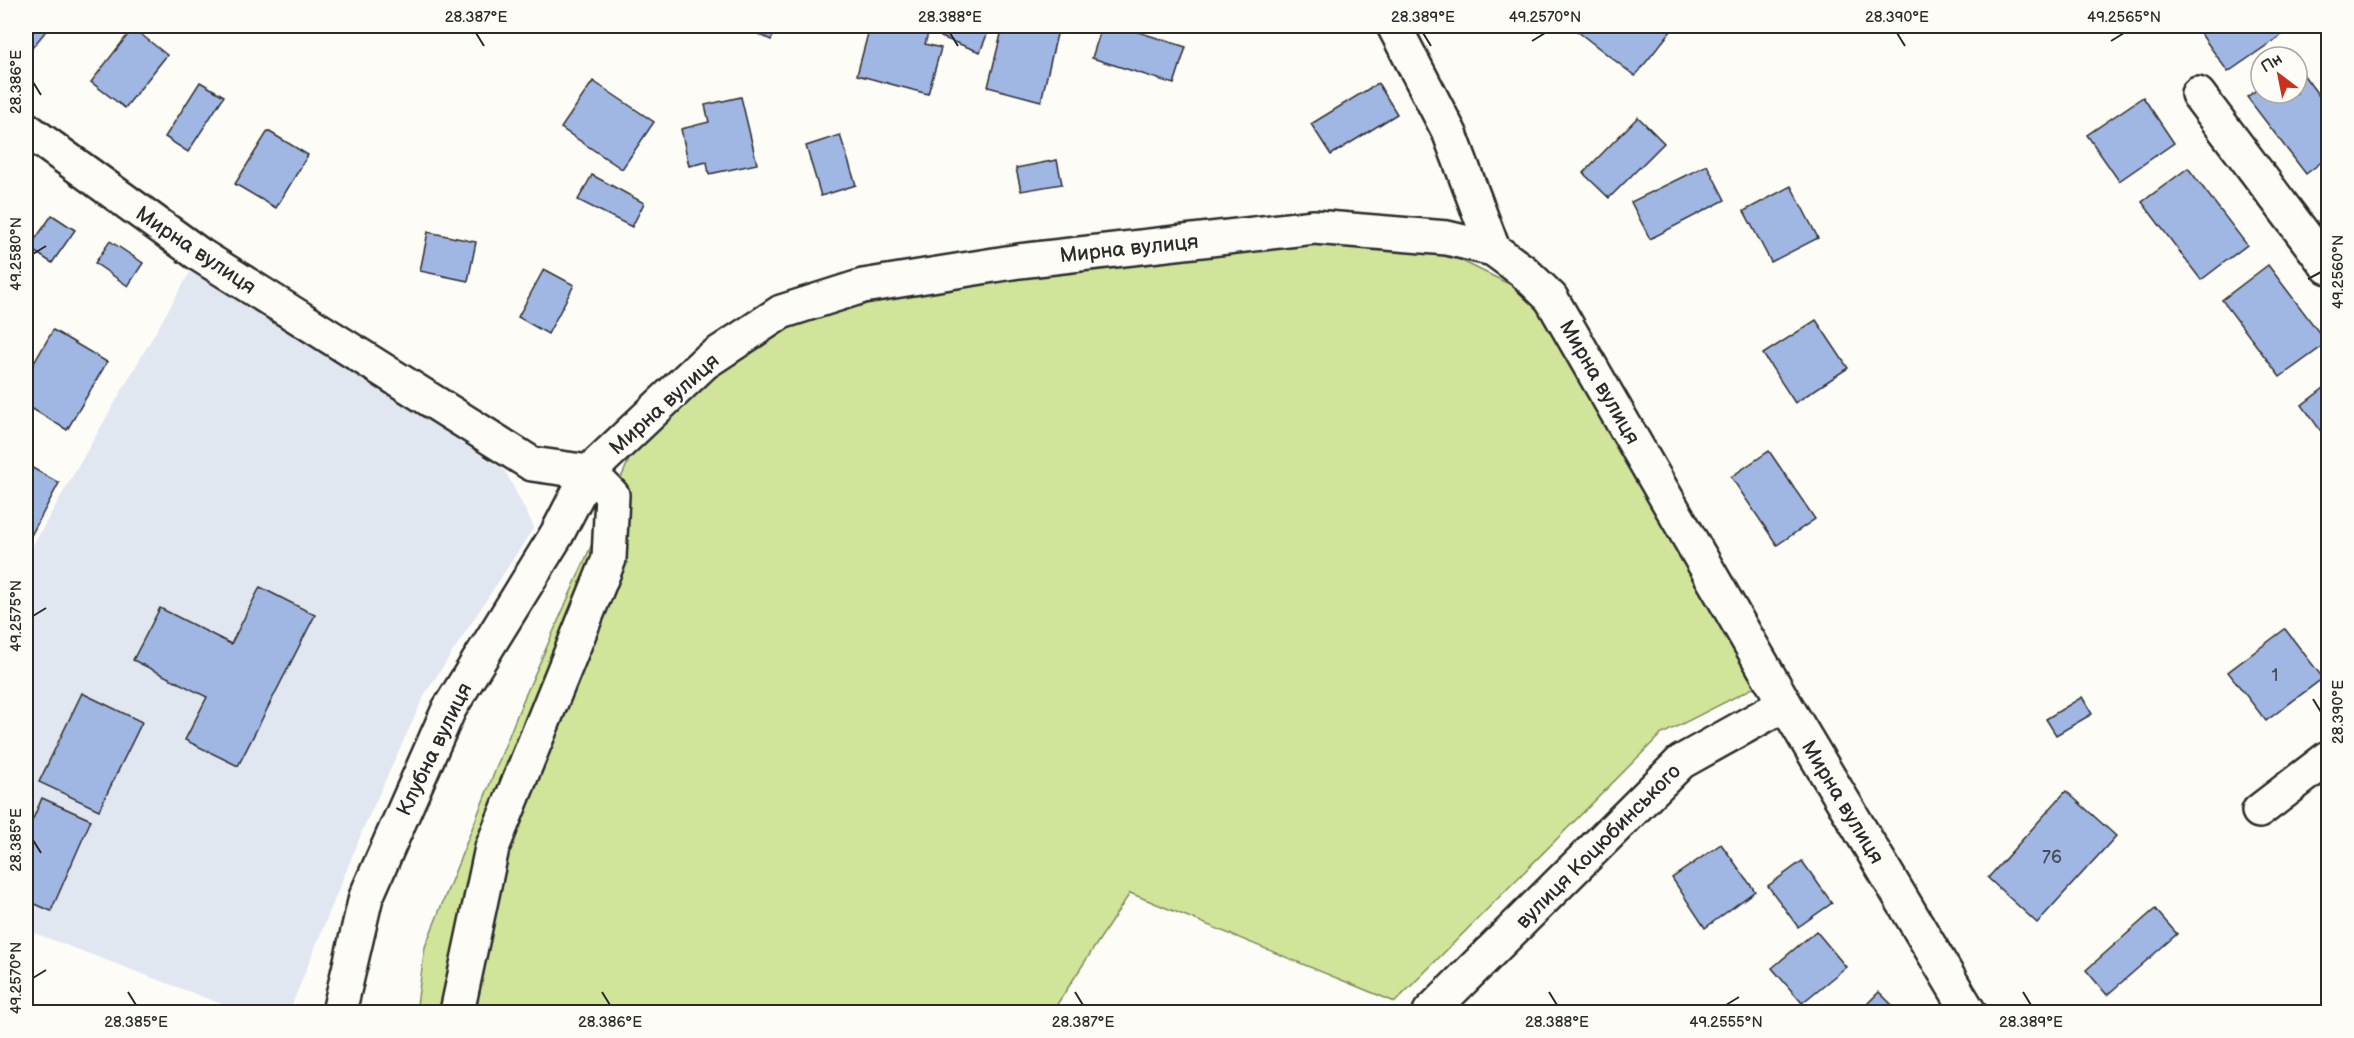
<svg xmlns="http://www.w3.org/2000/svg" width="2354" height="1038" font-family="'Balsamiq Sans',sans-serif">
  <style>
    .built { fill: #e1e7f1 }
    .green { fill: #d0e599; stroke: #7e8862; stroke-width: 1.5 }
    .building { fill: #a0b7e4; stroke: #2b2b2b; stroke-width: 1.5 }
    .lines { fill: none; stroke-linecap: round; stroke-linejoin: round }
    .minor-casing { stroke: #2b2b2b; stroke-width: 38 }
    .minor { stroke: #fdfcf7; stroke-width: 33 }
    .ticks { fill: none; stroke: #2b2b2b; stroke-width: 2 }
    .labels { text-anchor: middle; stroke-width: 5; stroke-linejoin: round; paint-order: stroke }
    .number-label { font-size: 18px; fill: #484e59 }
    .street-label { font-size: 21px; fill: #2b2b2b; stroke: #fdfcf7 }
    .neatline { fill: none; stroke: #2b2b2b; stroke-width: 2 }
    .ticks-label { font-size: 15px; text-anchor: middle; fill: #2b2b2b }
  </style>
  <rect width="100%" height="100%" fill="#fdfcf7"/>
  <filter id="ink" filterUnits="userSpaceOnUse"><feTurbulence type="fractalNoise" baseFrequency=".0167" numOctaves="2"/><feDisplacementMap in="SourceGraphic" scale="12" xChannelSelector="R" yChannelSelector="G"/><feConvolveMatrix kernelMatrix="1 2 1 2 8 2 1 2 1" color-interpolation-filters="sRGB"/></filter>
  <g filter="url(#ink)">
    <!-- built -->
    <polygon class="built" points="193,267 505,471 534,527 425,694 364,827 289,1012 243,1012 26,930 26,557"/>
    <!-- green -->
    <polygon class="green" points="1317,243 1450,255 1513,286 1541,310 1757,686 1660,735 1395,1002 1130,893 1052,1012 416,1012 425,947 522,703 632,453 713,375 790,328 867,303 1023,278"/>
    <!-- building -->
    <g class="building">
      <polygon points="26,26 50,26 32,48 26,43"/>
      <polygon points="741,26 778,26 771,40"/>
      <polygon points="870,26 930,26 925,44 941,48 928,94 857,75"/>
      <polygon points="945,26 985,26 990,27 980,52 941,37"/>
      <polygon points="1003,26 1059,26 1041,101 988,87"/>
      <polygon points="1102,26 1119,26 1186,47 1174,84 1092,58"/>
      <polygon points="1575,26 1675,26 1635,76 1573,28"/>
      <polygon points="2198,26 2277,26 2283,34 2228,72 2196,27"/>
      <polygon points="133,28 167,55 125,108 91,82"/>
      <polygon points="2297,66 2328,108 2328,157 2306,174 2247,97 2261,87 2261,93 2297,93"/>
      <polygon points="593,81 654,122 622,169 561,128"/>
      <polygon points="200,82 224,96 188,152 165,137"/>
      <polygon points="1378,83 1397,114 1331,155 1311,124"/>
      <polygon points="741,97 757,164 709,174 707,162 689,166 681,129 709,122 705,105"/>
      <polygon points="2143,97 2174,143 2119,181 2087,135"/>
      <polygon points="1638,117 1664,143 1609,198 1583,173"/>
      <polygon points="268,131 308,155 276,208 235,184"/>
      <polygon points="840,135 856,185 821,196 806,146"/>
      <polygon points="1057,160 1062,184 1021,191 1016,168"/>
      <polygon points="1707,165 1725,200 1650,239 1631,202"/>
      <polygon points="2188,168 2247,245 2201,280 2142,202"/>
      <polygon points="592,175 644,203 632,227 578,200"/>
      <polygon points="1791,186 1818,238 1771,262 1744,211"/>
      <polygon points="52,215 75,230 52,263 29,248"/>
      <polygon points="428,232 476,242 468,281 420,271"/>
      <polygon points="110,241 143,263 128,286 95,263"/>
      <polygon points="2268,265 2327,343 2280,377 2222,300"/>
      <polygon points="544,269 574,285 548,334 518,317"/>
      <polygon points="1816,320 1848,368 1795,403 1763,354"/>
      <polygon points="53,330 107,362 67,430 26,405 26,377"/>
      <polygon points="2328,385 2328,441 2302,405"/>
      <polygon points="1769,451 1815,519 1777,545 1731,477"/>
      <polygon points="29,466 59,483 26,545 26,473"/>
      <polygon points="260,587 315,615 238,766 185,740 207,697 133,660 160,608 231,644"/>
      <polygon points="2285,629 2323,678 2266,721 2228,672"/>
      <polygon points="82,693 142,722 99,810 39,782"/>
      <polygon points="2082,697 2092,714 2056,735 2046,719"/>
      <polygon points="2066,791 2116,836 2037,923 1988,878"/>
      <polygon points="42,798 91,820 51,911 26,900 26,835"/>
      <polygon points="1721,844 1755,891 1705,928 1672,878"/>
      <polygon points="1802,861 1832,903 1798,927 1768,886"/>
      <polygon points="2155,909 2177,934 2107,995 2086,970"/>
      <polygon points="1816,931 1846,967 1802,1003 1772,968"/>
      <polygon points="1879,992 1897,1010 1894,1012 1859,1012"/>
    </g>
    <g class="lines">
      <defs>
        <g id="minor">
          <polyline points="1394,26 1450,134 1493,249"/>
          <polyline points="2198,94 2328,267"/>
          <polyline points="26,129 200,255 532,464 589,472 704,363 781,312 863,286 1019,261 1314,227 1447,238 1493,249 1523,271 1551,298 1785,704 1969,1012"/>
          <polyline points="2259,811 2328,758"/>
          <polyline points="339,1012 366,897 449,709 557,534 589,472 612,495 609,559 492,848 457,1012"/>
          <polyline points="1430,1012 1681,762 1785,704"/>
        </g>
      </defs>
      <!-- minor casing -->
      <use href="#minor" class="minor-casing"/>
      <!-- minor -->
      <use href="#minor" class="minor"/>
    </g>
  </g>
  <!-- ticks -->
  <path class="ticks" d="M 476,33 L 484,46M 950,33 L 958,46M 1423,33 L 1431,46M 1897,33 L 1905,46M 1532,41 L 1545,33M 2111,41 L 2124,33M 33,82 L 41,95M 33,254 L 46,246M 2308,279 L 2321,272M 33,616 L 46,608M 2313,699 L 2321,712M 33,840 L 41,853M 33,978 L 46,970M 128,992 L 136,1005M 602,992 L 610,1005M 1075,992 L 1083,1005M 1549,992 L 1557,1005M 2023,992 L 2031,1005M 1726,1005 L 1739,997"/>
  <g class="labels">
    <!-- number labels -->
    <g class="number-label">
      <text x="2275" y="681">1</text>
      <text x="2052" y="863">76</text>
    </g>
    <!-- street labels -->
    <g class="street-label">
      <text transform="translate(1129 248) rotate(-6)" y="7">Мирна вулиця</text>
      <text transform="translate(196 250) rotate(34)" y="7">Мирна вулиця</text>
      <text transform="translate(1600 382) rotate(60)" y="7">Мирна вулиця</text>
      <text transform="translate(664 404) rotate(-42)" y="7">Мирна вулиця</text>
      <text transform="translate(434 749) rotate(-64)" y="7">Клубна вулиця</text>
      <text transform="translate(1843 802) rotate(59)" y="7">Мирна вулиця</text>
      <text transform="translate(1598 846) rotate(-45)" y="7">вулиця Коцюбинського</text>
    </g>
  </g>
  <!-- margin -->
  <rect width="2354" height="1038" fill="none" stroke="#fdfcf7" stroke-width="66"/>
  <!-- north arrow -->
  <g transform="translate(2279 75) rotate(328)"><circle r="28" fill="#fdfcf7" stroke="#a9a8a5" stroke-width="1.5"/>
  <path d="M0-4.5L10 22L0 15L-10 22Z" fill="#c8321e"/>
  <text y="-9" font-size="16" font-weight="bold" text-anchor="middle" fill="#2b2b2b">Пн</text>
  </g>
  <rect x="33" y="33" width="2288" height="972" class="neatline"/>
  <g class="ticks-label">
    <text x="476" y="22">28.387°E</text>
    <text x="950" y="22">28.388°E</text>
    <text x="1423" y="22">28.389°E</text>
    <text x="1545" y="22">49.2570°N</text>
    <text x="1897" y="22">28.390°E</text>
    <text x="2124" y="22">49.2565°N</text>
    <text transform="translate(16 82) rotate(-90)" y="5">28.386°E</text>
    <text transform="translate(16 254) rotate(-90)" y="5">49.2580°N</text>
    <text transform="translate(2338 272) rotate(-90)" y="5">49.2560°N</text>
    <text transform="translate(16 616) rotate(-90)" y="5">49.2575°N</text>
    <text transform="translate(2338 712) rotate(-90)" y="5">28.390°E</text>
    <text transform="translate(16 840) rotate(-90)" y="5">28.385°E</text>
    <text transform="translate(16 978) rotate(-90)" y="5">49.2570°N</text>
    <text x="136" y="1027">28.385°E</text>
    <text x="610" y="1027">28.386°E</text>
    <text x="1083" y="1027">28.387°E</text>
    <text x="1557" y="1027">28.388°E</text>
    <text x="1726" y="1027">49.2555°N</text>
    <text x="2031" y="1027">28.389°E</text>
  </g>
</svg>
